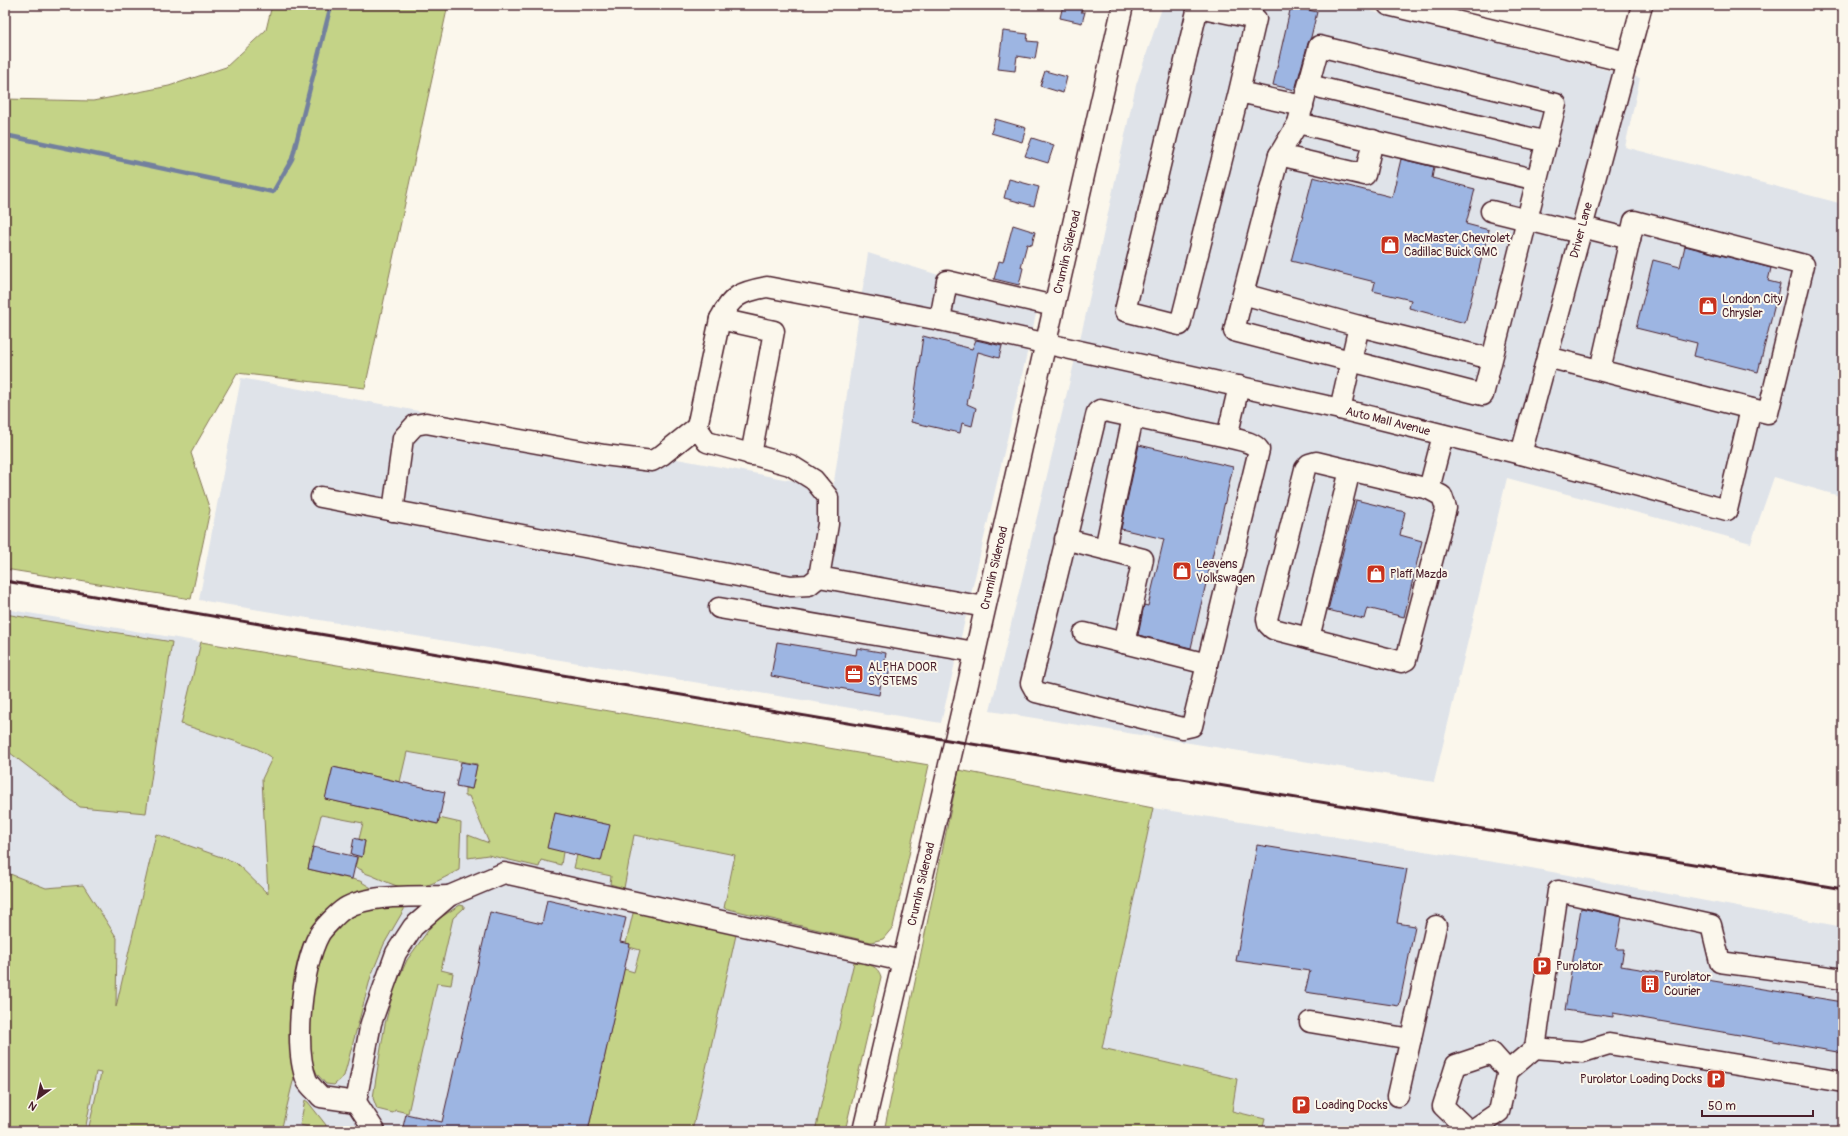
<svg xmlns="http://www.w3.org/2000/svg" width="1848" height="1136" font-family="Pangolin,sans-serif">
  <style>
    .built { fill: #dfe3e9 }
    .green { fill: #c4d387; stroke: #877959 }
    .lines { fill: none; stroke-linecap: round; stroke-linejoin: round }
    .stream { stroke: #73809e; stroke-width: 4.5 }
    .building { fill: #9db5e2; stroke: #4a1f2b }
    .minor-casing { stroke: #4a1f2b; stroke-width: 23 }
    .minor { stroke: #fbf7ec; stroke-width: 20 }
    .rail { stroke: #4a1f2b; stroke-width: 3 }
    .labels { text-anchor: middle; stroke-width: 4; stroke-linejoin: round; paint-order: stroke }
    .street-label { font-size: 12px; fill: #4a1f2b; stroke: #fbf7ec }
    .poi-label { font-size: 12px; fill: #4a1f2b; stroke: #fbf7ec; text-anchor: start }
  </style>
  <rect width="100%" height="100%" fill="#fbf7ec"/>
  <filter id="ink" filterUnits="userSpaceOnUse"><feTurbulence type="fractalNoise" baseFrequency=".025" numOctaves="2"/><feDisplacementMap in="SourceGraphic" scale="8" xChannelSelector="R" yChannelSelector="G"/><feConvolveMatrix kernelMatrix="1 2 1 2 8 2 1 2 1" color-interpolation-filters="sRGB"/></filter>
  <g filter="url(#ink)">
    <!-- built -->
    <g class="built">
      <polygon points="1163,5 1346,5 1640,78 1625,147 1843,204 1843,497 1774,477 1751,543 1507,478 1434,782 990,711 1085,318 1136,85"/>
      <polygon points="868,253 1038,306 941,723 199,600 241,378 833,488"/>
      <polygon points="5,609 922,764 902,835 829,1131 5,1131"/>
      <polygon points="1153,808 1531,868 1843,927 1843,1131 1262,1131 1265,1119 1232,1111 1102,1048"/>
    </g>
    <!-- green -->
    <g class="green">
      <polygon points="272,5 448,5 365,388 237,373 191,453 210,510 191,599 5,569 5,99 93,101 169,86 226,67 266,30"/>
      <polygon points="5,614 172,642 146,813 80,807 5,749"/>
      <path d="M 201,642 L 929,765 L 893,927 L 883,939 L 871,942 L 724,908 L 735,855 L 634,835 L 624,888 L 610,884 L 611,876 L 574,868 L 577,855 L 601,861 L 609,825 L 555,813 L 563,852 L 561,865 L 541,860 L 539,867 L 488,855 L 468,858 L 468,835 L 489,843 L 469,796 L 465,796 L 465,788 L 472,789 L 477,764 L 407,752 L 400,782 L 333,767 L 326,799 L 437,824 L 439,818 L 461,823 L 459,870 C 441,879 419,894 397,886 C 385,882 375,876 362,872 L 362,870 L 355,867 L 358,856 L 362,857 L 365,841 L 359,839 L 363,823 L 321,815 L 308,869 L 360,881 L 378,892 L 314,931 L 296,1069 L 281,1131 L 88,1131 L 101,1073 L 96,1072 L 85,1131 L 5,1131 L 8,1106 L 5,1085 L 5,872 L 46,888 L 83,885 L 117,938 L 116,1007 L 156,834 L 235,862 L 268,894 L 262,779 L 272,758 L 256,748 L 181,724 Z"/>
      <polygon points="959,770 1153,808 1102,1048 1237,1079 1232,1111 1265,1119 1262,1131 884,1131"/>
      <polygon points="377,905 406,906 384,944 371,976 344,1076 334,1085 326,1084 317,1074 309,1055 307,1031 316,957 340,920"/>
      <polygon points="460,905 464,906 464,908 453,918 441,970 453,973 451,985 437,983 408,1113 395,1110 393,1113 377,1109 373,1098 376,1078 385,1024 394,989 407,960 435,921"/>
      <polygon points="634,909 730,931 736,935 692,1131 588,1131 624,969 634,972 640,950 629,947 630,944 626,943"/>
      <path d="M 854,962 C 865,964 878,964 881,977 L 845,1131 L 815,1131 Z"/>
      <polygon points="305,1100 308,1102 326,1125 326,1131 300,1125"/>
    </g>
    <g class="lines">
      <!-- stream -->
      <polyline class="stream" points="5,135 273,192 292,159 331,5"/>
    </g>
    <!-- building -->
    <g class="building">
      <polygon points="1063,5 1083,5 1081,12 1085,12 1082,23 1060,18"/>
      <polygon points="1291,6 1317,12 1311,37 1308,43 1295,90 1273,85"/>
      <polygon points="1003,31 1028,34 1027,41 1038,42 1035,59 1017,56 1015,71 998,69"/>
      <polygon points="1045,71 1067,77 1063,93 1040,86"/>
      <polygon points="995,119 1026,128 1022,142 991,133"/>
      <polygon points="1032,138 1054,145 1048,163 1025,156"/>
      <polygon points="1401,159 1434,167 1432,178 1475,189 1466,224 1489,230 1465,323 1409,308 1411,300 1373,291 1375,282 1291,261 1313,177 1392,197"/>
      <polygon points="1009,179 1039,187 1034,206 1004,198"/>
      <polygon points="1013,225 1035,232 1032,245 1027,244 1021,267 1023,268 1019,285 994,279 999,261 1003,262"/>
      <polygon points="1685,246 1771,268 1768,281 1780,284 1758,372 1694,356 1697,343 1636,328 1653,260 1680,267"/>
      <polygon points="923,336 972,349 976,340 1002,346 999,358 978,352 967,404 976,408 972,426 962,423 960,433 911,422"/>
      <polygon points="1139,445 1233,467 1191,648 1138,635 1144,605 1148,606 1164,539 1121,529"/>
      <polygon points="1356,500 1405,512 1400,535 1422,541 1404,617 1367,608 1364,619 1328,610"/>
      <polygon points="777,642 856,655 857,648 886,653 884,666 890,667 887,684 881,682 879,695 771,676"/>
      <polygon points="461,762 477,765 472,789 456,786"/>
      <polygon points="333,767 445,792 438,824 325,799"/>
      <polygon points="555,813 610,825 601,861 547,848"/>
      <polygon points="354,838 365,841 362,857 351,854"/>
      <polygon points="1257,845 1407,869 1397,923 1415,926 1399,1006 1305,992 1310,971 1236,961"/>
      <polygon points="313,847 357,857 352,879 308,869"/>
      <polygon points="547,900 626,918 620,942 630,944 588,1131 402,1131 406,1114 442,1122 490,912 542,924"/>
      <polygon points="1581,908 1622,917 1616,949 1624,949 1621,966 1843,1002 1843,1053 1613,1013 1613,1017 1565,1010"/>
    </g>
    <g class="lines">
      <defs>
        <g id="minor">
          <polyline points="1388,5 1627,62"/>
          <polyline points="1309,85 1547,142"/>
          <polyline points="1239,92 1180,325 1125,311 1198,7 1256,19 1239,92 1303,106"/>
          <polyline points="1298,123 1537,180"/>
          <polyline points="1279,155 1365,175 1373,140"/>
          <polyline points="1491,211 1580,233"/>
          <path d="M 1243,294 L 1234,331 L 1483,395 C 1507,298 1532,201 1556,104 L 1319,46 L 1298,123 L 1279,155 L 1243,294 L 1359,326 L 1492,359"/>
          <polyline points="1054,306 947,281 940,320 1340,409 1521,454 1727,510 1751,409"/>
          <polyline points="720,319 774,331 751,455"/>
          <path d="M 940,320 L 767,287 C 741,292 732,295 720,319 L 697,427 L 707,442 L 790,465 L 814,480 L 828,497 L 828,524 L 819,577 L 985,607"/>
          <polyline points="1547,357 1768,413 1804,265 1634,221 1630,239 1582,227"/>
          <polyline points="1600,370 1630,239"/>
          <polyline points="1340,409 1359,326"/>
          <path d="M 1227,437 L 1100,410 L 1097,412 L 1031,683 L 1036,692 L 1183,728 L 1192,726 L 1259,450 C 1253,441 1237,440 1227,437 L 1239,386"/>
          <polyline points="1521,454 1642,5"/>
          <polyline points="1429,489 1316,462 1309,464 1305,469 1267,619 1268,624 1273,629 1402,662 1406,660 1446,508 1442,496 1429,489 1443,435"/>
          <polyline points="321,497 791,586 809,585 819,577"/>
          <polyline points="393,511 403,438 415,425 426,423 604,455 652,461 662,455 697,427"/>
          <polyline points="1065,539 1143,559 1124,643 1207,664"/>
          <polyline points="1105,549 1133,417"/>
          <polyline points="719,608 975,652"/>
          <polyline points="1084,633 1124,643"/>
          <polyline points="1309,638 1350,470"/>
          <polyline points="1310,1022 1411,1039"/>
          <polyline points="1535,1048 1583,1052 1609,1044 1843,1082"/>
          <polyline points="1508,1071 1535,1048 1558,891 1711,925 1720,962 1843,979"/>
          <polyline points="1398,1096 1436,926"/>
          <path d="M 356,1102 L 321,1097 C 317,1092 310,1086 307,1081 C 293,1047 302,966 319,935 C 322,929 339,912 344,909 C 369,893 420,897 449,896"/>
          <polyline points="375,1131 356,1102 371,1023 396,953 413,927 449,896 504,873 903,961"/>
          <polyline points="863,1131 967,688 1123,5"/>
          <polyline points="1469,1131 1443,1106 1456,1065 1492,1053 1508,1071 1499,1112 1471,1131"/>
        </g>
      </defs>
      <!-- minor casing -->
      <use href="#minor" class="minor-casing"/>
      <!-- minor -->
      <use href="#minor" class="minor"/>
      <!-- rail -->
      <polyline class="rail" points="5,581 954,741 1843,889"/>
    </g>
  </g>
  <!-- icons -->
  <defs>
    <symbol id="shop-square" viewBox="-11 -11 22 22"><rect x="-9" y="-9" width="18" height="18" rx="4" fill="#c8321e" stroke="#fbf7ec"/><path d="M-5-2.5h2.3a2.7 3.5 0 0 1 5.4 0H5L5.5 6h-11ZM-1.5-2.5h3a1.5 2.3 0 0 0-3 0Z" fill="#fff"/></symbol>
    <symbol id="office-square" viewBox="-11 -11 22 22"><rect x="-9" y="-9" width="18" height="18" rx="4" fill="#c8321e" stroke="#fbf7ec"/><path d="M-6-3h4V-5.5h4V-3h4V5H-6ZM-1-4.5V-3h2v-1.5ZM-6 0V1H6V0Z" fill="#fff"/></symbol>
    <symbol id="parking-square" viewBox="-11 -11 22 22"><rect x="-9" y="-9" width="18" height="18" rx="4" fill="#c8321e" stroke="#fbf7ec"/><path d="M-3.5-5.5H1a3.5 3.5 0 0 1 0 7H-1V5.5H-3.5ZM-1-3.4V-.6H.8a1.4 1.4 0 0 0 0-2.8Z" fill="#fff"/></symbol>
    <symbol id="building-square" viewBox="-11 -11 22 22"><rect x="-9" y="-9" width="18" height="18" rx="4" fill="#c8321e" stroke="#fbf7ec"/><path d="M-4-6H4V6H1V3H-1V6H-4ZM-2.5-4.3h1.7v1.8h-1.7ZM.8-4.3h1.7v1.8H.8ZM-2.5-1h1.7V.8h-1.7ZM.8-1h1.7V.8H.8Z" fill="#fff"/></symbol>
  </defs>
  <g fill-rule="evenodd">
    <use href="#shop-square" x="1379" y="234" width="22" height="22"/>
    <use href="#shop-square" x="1697" y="295" width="22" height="22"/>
    <use href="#shop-square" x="1171" y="560" width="22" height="22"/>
    <use href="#shop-square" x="1365" y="563" width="22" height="22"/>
    <use href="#office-square" x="843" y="663" width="22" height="22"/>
    <use href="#parking-square" x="1531" y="955" width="22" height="22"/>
    <use href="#building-square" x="1639" y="973" width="22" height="22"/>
    <use href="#parking-square" x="1705" y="1068" width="22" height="22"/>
    <use href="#parking-square" x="1290" y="1094" width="22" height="22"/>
  </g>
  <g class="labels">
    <!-- street labels -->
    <g class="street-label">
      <text transform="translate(1581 230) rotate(-75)" y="4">Driver Lane</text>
      <text transform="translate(1067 252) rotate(-77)" y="4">Crumlin Sideroad</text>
      <text transform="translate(1388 421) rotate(14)" y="4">Auto Mall Avenue</text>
      <text transform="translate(994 568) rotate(-77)" y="4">Crumlin Sideroad</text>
      <text transform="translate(921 884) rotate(-77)" y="4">Crumlin Sideroad</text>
    </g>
    <!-- poi labels -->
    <g class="poi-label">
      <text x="1404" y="242">MacMaster Chevrolet<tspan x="1404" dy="14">Cadillac Buick GMC</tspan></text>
      <text x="1722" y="303">London City<tspan x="1722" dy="14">Chrysler</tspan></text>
      <text x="1196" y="568">Leavens<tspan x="1196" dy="14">Volkswagen</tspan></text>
      <text x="1390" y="578">Plaff Mazda</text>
      <text x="868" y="671">ALPHA DOOR<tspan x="868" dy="14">SYSTEMS</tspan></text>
      <text x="1556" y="970">Purolator</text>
      <text x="1664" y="981">Purolator<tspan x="1664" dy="14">Courier</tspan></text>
      <text x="1702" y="1083" text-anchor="end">Purolator Loading Docks</text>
      <text x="1315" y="1109">Loading Docks</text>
    </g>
  </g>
  <!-- margin -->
  <rect width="1848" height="1136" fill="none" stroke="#fbf7ec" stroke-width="20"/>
  <rect x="10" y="10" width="1828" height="1116" fill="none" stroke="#4a1f2b" stroke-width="1.5" filter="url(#ink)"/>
  <!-- north arrow -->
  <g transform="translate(38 1098) rotate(213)" stroke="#fbf7ec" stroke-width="3" paint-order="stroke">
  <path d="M0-3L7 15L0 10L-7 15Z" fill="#4a1f2b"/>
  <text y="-6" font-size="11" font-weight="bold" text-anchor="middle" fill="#4a1f2b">N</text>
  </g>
  <!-- scale -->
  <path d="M1702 1110v6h111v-6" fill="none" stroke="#4a1f2b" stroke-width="2"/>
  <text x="1708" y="1110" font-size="12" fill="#4a1f2b" stroke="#fbf7ec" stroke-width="3" paint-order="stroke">50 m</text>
</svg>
